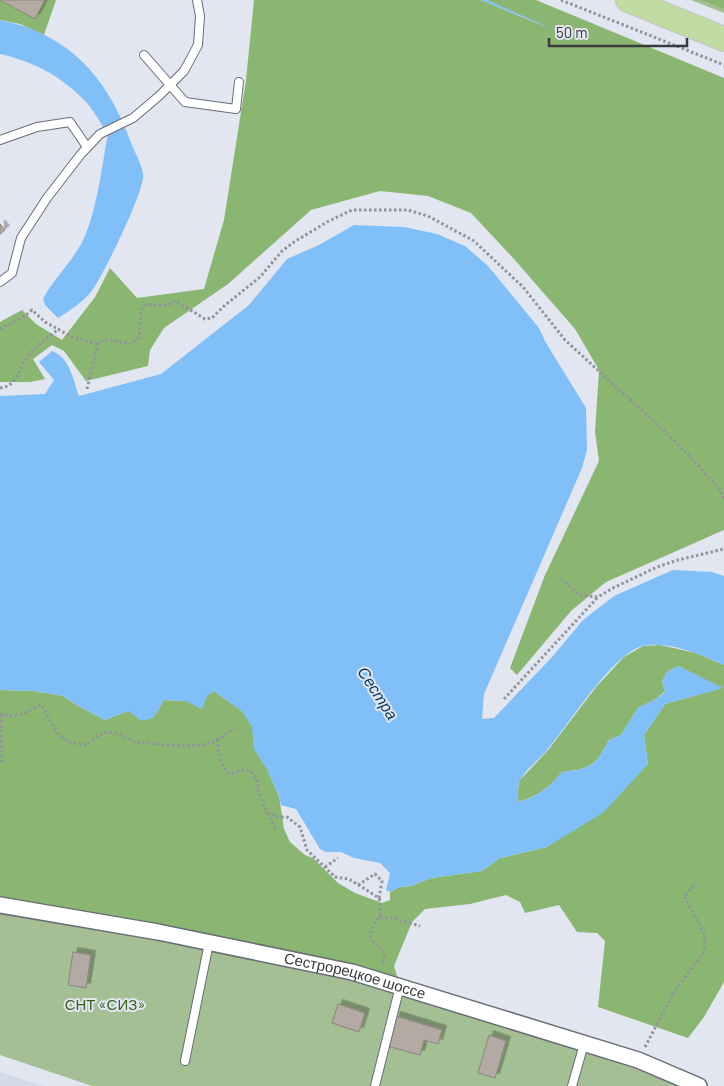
<svg xmlns="http://www.w3.org/2000/svg" width="724" height="1086" font-family="Barlow,sans-serif">
  <style>
    .built { fill: #d1dbea }
    .green { fill: #a3bf93 }
    .forest { fill: #8bb672 }
    .water { fill: #80bff8 }
    .building { fill: #b3aaa3; stroke: #8d837d; filter: url(#shadow) }
    .lines { fill: none; stroke-linecap: round; stroke-linejoin: round }
    .service-casing { stroke: #686d75; stroke-width: 10 }
    .minor-casing { stroke: #686d75; stroke-width: 18 }
    .trunk-casing { stroke: #c3c4c5; stroke-width: 26 }
    .path { stroke: #91949b; stroke-width: 3; stroke-dasharray: 2.5 2.5; stroke-linecap: butt }
    .service { stroke: #fff; stroke-width: 8 }
    .minor { stroke: #fff; stroke-width: 15 }
    .trunk { stroke: #c0dca2; stroke-width: 24 }
    .labels { text-anchor: middle; stroke-width: 4; stroke-linejoin: round; paint-order: stroke }
    .street-label { font-size: 15px; fill: #383a3e; stroke: #e1e6f0 }
    .park-label { font-size: 15px; fill: #375f1a; stroke: #e1e6f0 }
    .water-label { font-size: 16px; font-style: italic; fill: #06375c; stroke: #e1e6f0 }
  </style>
  <defs>
    <filter id="shadow"><feDropShadow dx="4.5" dy="-4.5" stdDeviation="0" flood-color="#0004"/></filter>
  </defs>
  <rect width="100%" height="100%" fill="#e1e6f0"/>
  <!-- built -->
  <polygon class="built" points="0,1072 43,1086 0,1086"/>
  <!-- green -->
  <g class="green">
    <polygon points="691,0 724,0 724,13"/>
    <polygon points="0,905 299,960 699,1086 92,1086 0,1055"/>
  </g>
  <!-- forest -->
  <g class="forest">
    <polygon points="0,0 56,0 44,35 20,24 0,20"/>
    <polygon points="254,0 481,0 544,26 487,0 536,0 724,78 724,530 606,582 571,611 517,675 510,668 545,575 599,461 595,432 599,370 575,329 514,259 471,213 428,196 380,191 311,210 228,284 164,328 150,350 148,366 86,381 64,351 52,345 33,359 45,379 30,382 0,382 0,322 22,310 36,324 62,340 95,297 110,268 137,298 204,289 224,220 246,80"/>
    <polygon points="701,0 724,0 724,9"/>
    <path d="M 660,645 L 696,653 L 724,665 L 724,982 L 704,1017 L 688,1038 L 598,1007 L 605,941 L 597,933 L 577,932 L 559,905 L 525,913 L 520,902 L 506,895 L 470,904 L 425,909 L 412,922 L 394,966 L 400,986 L 0,905 L 0,690 L 34,691 L 63,696 L 80,707 L 105,720 L 128,711 L 153,718 L 164,700 C 182,701 199,702 214,691 L 242,711 L 253,727 L 254,748 L 267,769 L 279,796 L 284,829 L 290,842 L 305,855 L 313,858 L 338,883 L 355,893 L 382,903 L 390,900 L 390,892 L 400,887 L 411,886 L 431,878 L 482,871 L 500,858 L 547,847 L 648,764 L 644,735 L 665,704 L 722,688 L 678,666 L 667,672 L 662,682 L 665,691 L 656,699 L 638,708 L 621,735 L 609,740 C 596,766 590,769 562,772 C 549,788 537,797 517,802 L 519,781 L 549,749 L 596,687 L 624,657 L 643,646 Z"/>
  </g>
  <!-- water -->
  <g class="water">
    <polygon points="481,0 487,0 567,35"/>
    <path d="M 0,20 C 69,34 106,76 130,140 C 133,149 143,166 143,175 C 145,190 102,278 91,292 C 84,301 68,312 58,318 L 45,305 L 43,299 C 53,280 69,265 80,246 C 96,219 102,165 108,134 C 101,124 94,111 86,102 C 61,76 35,62 0,54 Z"/>
    <path d="M 354,225 L 404,227 L 437,234 L 465,246 L 488,266 L 539,328 L 546,343 L 586,408 L 587,450 L 582,468 L 484,694 L 482,719 L 494,718 L 553,656 L 583,620 L 614,596 L 673,570 L 712,572 L 724,576 L 724,665 C 704,655 666,640 643,646 C 613,653 569,724 548,749 C 540,759 527,768 520,780 C 517,785 518,796 518,802 C 537,797 549,788 562,772 C 591,769 596,766 609,740 L 621,735 L 638,708 L 656,699 L 665,692 L 662,682 L 667,672 L 678,666 L 723,688 L 665,704 L 644,735 L 648,764 L 604,812 L 547,847 L 500,858 L 482,871 L 431,878 L 411,886 L 400,887 L 390,892 L 386,890 L 390,873 L 380,863 L 354,858 L 341,852 L 326,852 L 320,849 L 296,809 L 281,805 L 279,796 L 267,769 L 254,748 L 252,727 L 242,711 L 214,691 L 207,696 L 202,709 L 186,701 L 164,700 L 153,718 L 142,721 L 128,711 L 105,720 L 80,707 L 63,696 L 34,691 L 0,690 L 0,396 L 45,394 L 54,380 L 39,362 L 52,351 C 70,358 73,379 79,396 L 161,374 L 249,305 L 287,259 L 319,245 Z"/>
  </g>
  <!-- building -->
  <g class="building">
    <polygon points="0,0 45,0 35,19"/>
    <polygon points="0,224 5,230 0,234"/>
    <polygon points="73,952 91,955 86,988 68,985"/>
    <polygon points="338,1004 365,1013 359,1032 332,1023"/>
    <polygon points="396,1016 442,1030 438,1044 424,1040 420,1055 387,1046"/>
    <polygon points="489,1035 506,1041 495,1078 478,1073"/>
  </g>
  <g class="lines">
    <defs>
      <g id="service">
        <polyline points="144,55 185,102 236,109 239,82"/>
        <polyline points="0,140 37,127 70,122 87,147"/>
        <polyline points="0,282 12,273 21,238 47,198 81,154 100,134 133,118 159,96 184,71 198,45 200,16 197,0"/>
        <polyline points="185,1061 209,943"/>
        <polyline points="375,1086 400,986"/>
        <polyline points="572,1086 584,1044"/>
      </g>
      <g id="minor">
        <path id="s1" d="M 0,905 L 158,932 L 352,972 L 638,1060 L 699,1086"/>
      </g>
      <polyline id="trunk" points="628,0 724,39"/>
    </defs>
    <!-- service casing -->
    <use href="#service" class="service-casing"/>
    <!-- minor casing -->
    <use href="#minor" class="minor-casing"/>
    <!-- trunk casing -->
    <use href="#trunk" class="trunk-casing"/>
    <!-- path -->
    <g class="path">
      <polyline points="561,0 724,65"/>
      <polyline points="0,329 22,318 32,310 45,322 74,338 98,344"/>
      <path d="M 0,388 C 20,385 17,368 28,356 C 36,346 48,337 59,329"/>
      <polyline points="87,389 98,344 104,339 132,344 139,338 141,310 145,305 168,305 176,301 205,319 212,318 224,306 260,277 282,251 294,242 327,222 352,210 408,210 428,216 474,241 523,287 565,340 673,439 719,488 724,499"/>
      <polyline points="561,579 579,595 598,597 613,588 657,567 678,560 724,549"/>
      <polyline points="504,699 597,598"/>
      <path d="M 0,714 C 14,719 28,712 41,705 C 50,717 54,736 70,742 C 75,744 81,744 86,745 C 91,741 98,735 103,733 C 113,730 126,736 134,742 C 156,743 199,751 217,740 C 219,753 219,763 228,773 L 234,773 L 243,770 L 250,771 L 257,779 L 258,790 L 264,805 L 276,830"/>
      <polyline points="1,715 2,762"/>
      <polyline points="217,740 235,728"/>
      <path d="M 267,813 L 277,817 L 287,817 L 300,827 L 307,850 L 335,877 L 349,879 L 379,898 C 386,923 368,920 371,940 L 381,948 L 385,954 L 382,965"/>
      <polyline points="325,867 338,858"/>
      <polyline points="358,885 375,874 382,881 379,898"/>
      <polyline points="380,917 396,919 420,926"/>
      <polyline points="645,1047 675,990 704,952 705,935 684,896 696,884"/>
    </g>
    <!-- service -->
    <use href="#service" class="service"/>
    <!-- minor -->
    <use href="#minor" class="minor"/>
    <!-- trunk -->
    <use href="#trunk" class="trunk"/>
  </g>
  <g class="labels">
    <!-- street labels -->
    <g class="street-label">
      <text dy="5" stroke="none"><textPath href="#s1" startOffset="362">Сестрорецкое шоссе</textPath></text>
    </g>
    <!-- park labels -->
    <g class="park-label">
      <text x="105" y="1010">СНТ «СИЗ»</text>
    </g>
    <!-- water labels -->
    <g class="water-label">
      <text transform="translate(378 693) rotate(57)" y="6">Сестра</text>
    </g>
  </g>
  <!-- scale -->
  <path d="M549 38v8h138v-8" fill="none" stroke="#383a3e" stroke-width="2.5"/>
  <text x="556" y="38" font-size="15" fill="#383a3e" stroke="#e1e6f0" stroke-width="4" paint-order="stroke">50 m</text>
</svg>
